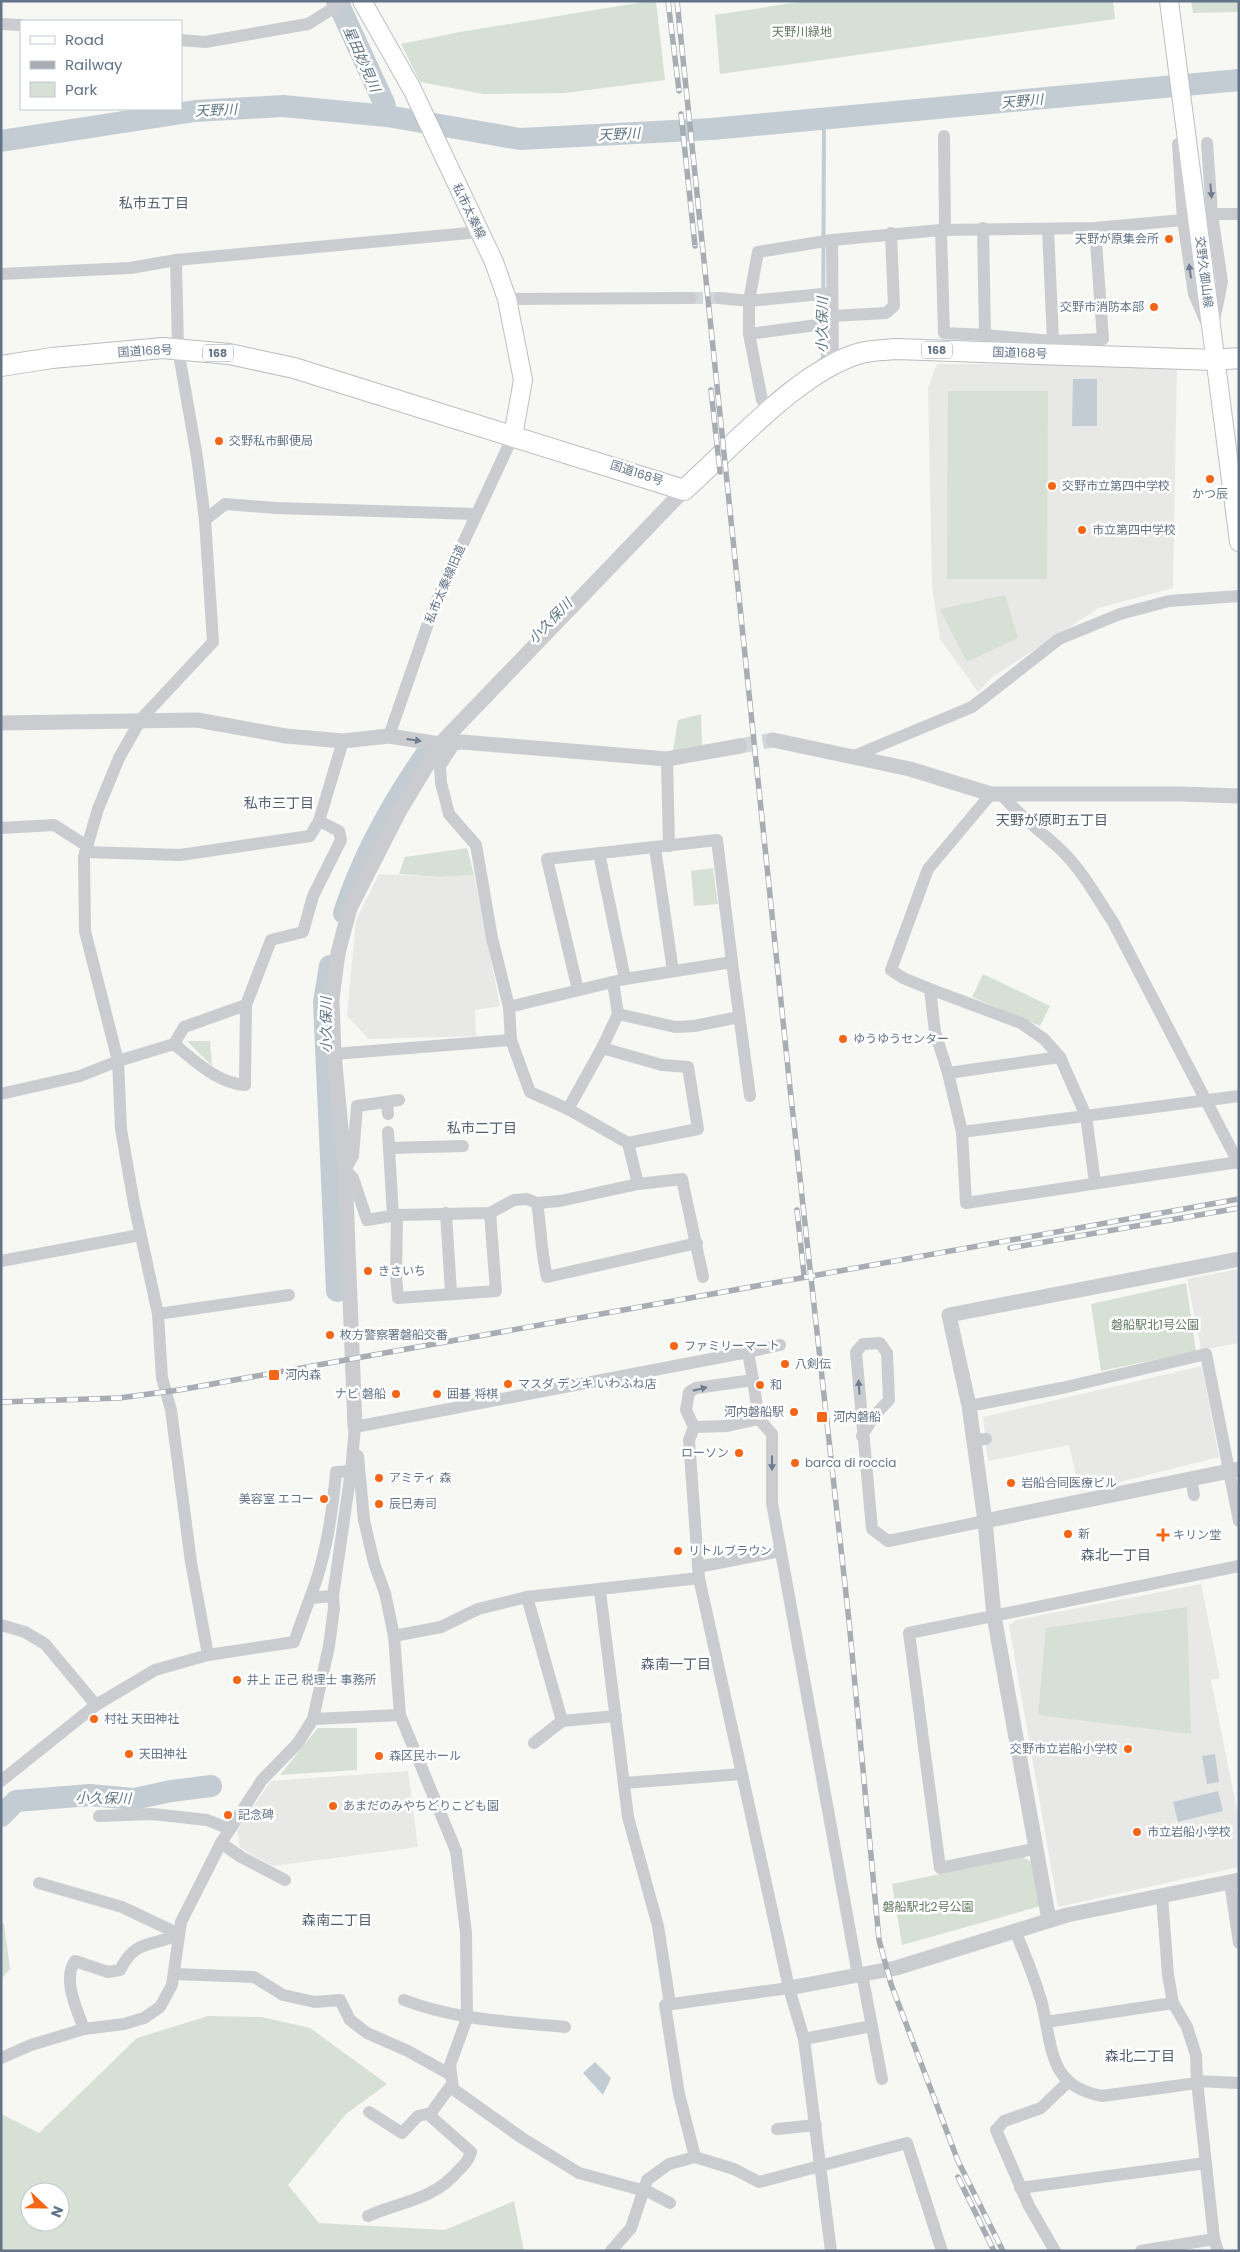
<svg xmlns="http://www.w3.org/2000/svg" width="1240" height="2252" font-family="Poppins,'Noto Sans JP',sans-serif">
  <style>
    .built { fill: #e8e8e7 }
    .green { fill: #d7e0d5; fill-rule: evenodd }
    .water { fill: #c3ccd2 }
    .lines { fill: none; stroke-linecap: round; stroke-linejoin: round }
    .stream { stroke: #c3ccd2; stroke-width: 4 }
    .river { stroke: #c3ccd2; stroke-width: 22 }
    .minor-tunnel { stroke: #d2d7d9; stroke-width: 12; stroke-dasharray: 12 6; stroke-linecap: butt }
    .tertiary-tunnel { stroke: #d2d7d9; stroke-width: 15; stroke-dasharray: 15 8; stroke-linecap: butt }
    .secondary-casing { stroke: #bbbfc5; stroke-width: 20 }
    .trunk-casing { stroke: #b9bcc0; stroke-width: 22 }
    .minor { stroke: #caccd0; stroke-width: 12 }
    .tertiary { stroke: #caccd0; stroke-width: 15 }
    .secondary { stroke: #fff; stroke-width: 18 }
    .trunk { stroke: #fff; stroke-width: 20 }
    .rail-casing { stroke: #a8adb4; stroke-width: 5.5 }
    .rail { stroke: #fff; stroke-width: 4; stroke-dasharray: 11; stroke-linecap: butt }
    .oneway { fill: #6d7c8f }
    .poi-dot { fill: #f56617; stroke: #fff; stroke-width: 2 }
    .labels { text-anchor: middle; stroke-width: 5; stroke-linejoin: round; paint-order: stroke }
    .shield { fill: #fff; stroke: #929dac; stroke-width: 1 }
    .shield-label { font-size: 11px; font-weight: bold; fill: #637388 }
    .park-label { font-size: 12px; fill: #617a5f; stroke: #fff }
    .street-label { font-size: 12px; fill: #637388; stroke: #fff }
    .poi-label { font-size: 12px; fill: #637388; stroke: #fff; text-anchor: start }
    .water-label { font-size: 14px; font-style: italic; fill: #5f7684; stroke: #fff }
    .neighbourhood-label { font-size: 14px; fill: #525e6d; stroke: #fff }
  </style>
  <rect width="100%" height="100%" fill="#f7f8f4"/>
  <!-- built -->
  <g class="built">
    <polygon points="937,364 1177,365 1173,588 1099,608 992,677 978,692 940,639 932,586 928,387"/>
    <polygon points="379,874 439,877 474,875 500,1006 475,1010 476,1036 369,1039 347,1016 356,920"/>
    <polygon points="1239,1269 1239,1343 1201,1350 1187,1279"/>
    <polygon points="1202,1366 1219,1457 1080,1492 1069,1445 988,1461 983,1417"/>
    <polygon points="1201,1584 1220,1678 1211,1680 1239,1820 1239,1867 1058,1907 1009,1625 1016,1620"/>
    <polygon points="408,1771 418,1847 273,1866 240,1848 237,1830 271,1781"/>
  </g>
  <!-- green -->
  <g class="green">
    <polygon points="649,1 656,1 665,80 565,93 483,94 420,82 401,44 460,32"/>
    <polygon points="805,1 1113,1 1115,19 720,74 715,15"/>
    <polygon points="1191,1 1239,1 1239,12 1193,13"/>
    <polygon points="948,391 1048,391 1047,579 947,579"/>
    <polygon points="1005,595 1018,638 967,662 940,609"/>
    <polygon points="701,714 702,745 673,751 678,720"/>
    <polygon points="467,848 474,875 439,877 399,874 405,857"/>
    <polygon points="713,868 718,904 694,906 691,871"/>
    <polygon points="983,974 1050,1006 1040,1026 972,997"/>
    <polygon points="187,1041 210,1041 212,1066"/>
    <polygon points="1186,1283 1196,1351 1101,1371 1091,1304"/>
    <polygon points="1187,1607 1191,1734 1038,1715 1046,1628"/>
    <polygon points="318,1728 357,1728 357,1770 280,1775"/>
    <polygon points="1023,1857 1033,1863 1041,1906 902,1945 892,1884"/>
    <polygon points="1,1922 4,1924 10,1969 1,1979"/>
    <path d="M 208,2016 L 262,2017 L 310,2028 L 387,2084 L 346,2114 L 288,2185 L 319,2223 L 445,2230 L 514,2201 L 524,2251 L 1,2251 L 1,2114 L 39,2133 L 137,2038 ZM 30,2192 L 60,2192 L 60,2222 L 30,2222 Z"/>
  </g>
  <!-- water -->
  <g class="water">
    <polygon points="1073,379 1097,379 1097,426 1072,426"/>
    <polygon points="1215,1754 1219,1782 1207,1784 1202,1756"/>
    <polygon points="1218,1791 1223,1811 1178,1822 1173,1802"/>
    <polygon points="595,2062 611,2078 603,2095 583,2073"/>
  </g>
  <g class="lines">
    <!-- stream -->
    <polyline class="stream" points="820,361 823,359 824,119"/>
    <!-- river -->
    <g class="river">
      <polyline points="337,1 384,103 387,116"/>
      <polyline points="1,141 195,111 283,106 387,116 520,139 712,129 1239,80"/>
      <path d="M 344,913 C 363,855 392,803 427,753"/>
      <polyline points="330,966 324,1002 337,1291"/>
      <polyline points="1,1816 16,1801 90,1795 134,1799 171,1791 211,1786"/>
    </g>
    <!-- minor-tunnel -->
    <polyline class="minor-tunnel" points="691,298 720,298"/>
    <!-- tertiary-tunnel -->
    <polyline class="tertiary-tunnel" points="740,746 773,740"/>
    <defs>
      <g id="secondary">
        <polyline points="362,1 412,89 494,262 507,299 523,380 513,436"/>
        <polyline points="1169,1 1239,542"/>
      </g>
      <path id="trunk" d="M 1,366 L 52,358 L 163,348 L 229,354 L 294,368 L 684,490 C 732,447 801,369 861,353 C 872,350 885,350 896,349 L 1215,360 L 1239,358"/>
    </defs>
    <!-- secondary casing -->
    <use href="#secondary" class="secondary-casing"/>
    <!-- trunk casing -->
    <use href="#trunk" class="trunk-casing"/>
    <!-- minor -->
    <g class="minor">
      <polyline points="1,24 21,25"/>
      <polyline points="181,40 205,42 308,24 345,1"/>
      <polyline points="944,136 945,230"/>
      <polyline points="1207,143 1212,214 1222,282 1214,321"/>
      <polyline points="1178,144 1183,220 1194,294 1206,322"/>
      <polyline points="1212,214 1239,214"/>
      <polyline points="941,230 944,333 985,335 983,228"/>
      <polyline points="832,240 833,364"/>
      <polyline points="1,274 130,268 176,260"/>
      <polyline points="832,293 749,301 749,334 832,323"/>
      <polyline points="720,298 749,301 758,252 832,240 941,230 1095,228 1183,220"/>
      <polyline points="507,299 691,298"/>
      <polyline points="832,316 886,313 894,306 891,233"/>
      <polyline points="749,334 762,400"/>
      <polyline points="985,335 1053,341 1048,229"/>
      <polyline points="1053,341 1103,339 1095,228"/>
      <polyline points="205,520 225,504 276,508 476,514"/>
      <polyline points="389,736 434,606 513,436"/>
      <polyline points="455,743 440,766 441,783 449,814 476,845 492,938 509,1007"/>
      <polyline points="854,756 972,707 1059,639 1120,614 1169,601 1239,596"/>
      <polyline points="667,759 669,846"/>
      <path d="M 1001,794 C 1020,817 1040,830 1061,850 C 1082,870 1097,898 1113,922 L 1239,1164"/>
      <polyline points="1,828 54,825 87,846"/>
      <polyline points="655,848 673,971"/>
      <polyline points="85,852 180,855 310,836 319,821 343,741"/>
      <polyline points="599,853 625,979"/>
      <polyline points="732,962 750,1096"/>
      <polyline points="930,989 903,978 891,970 928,869 991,794"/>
      <polyline points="578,990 547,859 717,840 732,962 625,979 509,1007 511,1040 530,1092 568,1109 628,1143 638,1184"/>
      <polyline points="618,1014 675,1027 694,1026 739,1017"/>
      <path d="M 174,1044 C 195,1061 217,1083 245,1085 L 246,1005 L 271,940 L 303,932 L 313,896 L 341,840 L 339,831 L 319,821"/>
      <polyline points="602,1048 618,1014 613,982"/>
      <polyline points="334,1054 511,1040"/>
      <polyline points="948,1073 1060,1057"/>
      <polyline points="1,1094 80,1076 118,1061 174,1044 184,1027 246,1005"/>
      <polyline points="399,1100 357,1106 353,1156 345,1170 353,1178 367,1220 397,1215 490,1213 514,1200 527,1199 537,1203 560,1201 638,1184 682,1179 703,1277"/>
      <polyline points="387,1102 388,1114"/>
      <polyline points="568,1109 602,1048 662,1065 688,1067 698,1129 628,1143"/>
      <polyline points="388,1132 393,1215"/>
      <polyline points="962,1132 1239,1096"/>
      <polyline points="389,1148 463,1146"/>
      <polyline points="1095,1183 1086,1116 1060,1057 1044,1039 1021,1023 930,989 935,1032 948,1073 962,1132 966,1203 1238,1162"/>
      <path d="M 537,1203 C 541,1228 541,1252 547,1277 L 697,1243"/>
      <polyline points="446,1213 451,1293"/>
      <polyline points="397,1215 396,1276 398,1298 496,1291 490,1213"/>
      <polyline points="1,1261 140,1235"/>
      <polyline points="158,1314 289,1295"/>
      <polyline points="748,1352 780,1345"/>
      <polyline points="969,1406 1062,1388 1206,1354 1239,1521"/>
      <polyline points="759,1419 772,1434 772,1503 858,1975"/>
      <polyline points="694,1427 727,1426 759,1419 753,1380 696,1388 689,1392 686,1410 694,1427 689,1440 699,1578 789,1988 804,2039 831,2251"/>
      <polyline points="862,1436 874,1416 889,1400 887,1353 880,1343 863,1344 856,1352 872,1529 888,1541 985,1521"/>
      <polyline points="973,1440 986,1439"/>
      <polyline points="358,1456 364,1520 374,1563 385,1593 394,1636 400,1715 456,1851 466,1933 467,2018 450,2065 453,2089 522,2138 579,2173 649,2192 670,2203"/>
      <polyline points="1191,1478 1194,1495"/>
      <polyline points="698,1567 780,1551"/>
      <polyline points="600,1591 628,1817 658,1926 670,2004"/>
      <polyline points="333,1596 310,1598 294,1642 208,1655 191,1562 171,1410 162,1378 158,1314 134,1204 121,1129 118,1061 85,931 84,857 98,809 119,758 141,719 213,642 205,520 197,457 178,349 176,260 480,232"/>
      <polyline points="527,1597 562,1721"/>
      <path d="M 310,1598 C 326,1557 332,1516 336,1472 L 351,1471"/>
      <polyline points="1,1625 25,1632 45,1644 96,1705"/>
      <polyline points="394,1636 441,1627 478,1609 527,1597 699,1578"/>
      <polyline points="313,1719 400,1715"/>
      <polyline points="534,1743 562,1721 616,1716"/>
      <polyline points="1,1781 96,1705 155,1670 208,1655"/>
      <polyline points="624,1783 742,1774"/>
      <polyline points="99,1816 152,1814 207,1820 230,1829"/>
      <polyline points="221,1843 241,1857 285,1880"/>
      <polyline points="1034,1849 940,1868 909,1633 1239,1566"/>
      <polyline points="1230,1882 1239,1943"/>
      <polyline points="39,1883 122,1907 179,1934"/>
      <polyline points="1162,1896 1168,1975 1173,2003 1187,2027 1196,2055 1197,2081 1214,2239 1218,2251"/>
      <path d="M 1015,1931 C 1025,1954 1034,1977 1041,2000 C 1053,2044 1046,2086 1102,2096 L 1197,2083"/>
      <polyline points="175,1974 254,1977 283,1995 315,2002 340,2000 350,2020 367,2033 408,2051 451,2075"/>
      <polyline points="862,1974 882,2079"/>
      <path d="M 404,2000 C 456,2020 510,2022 565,2027"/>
      <polyline points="1046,2022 1173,2003"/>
      <path d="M 84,2029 C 77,2010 62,1979 75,1961 L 108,1972 L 120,1970 C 136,1938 150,1948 179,1934"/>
      <polyline points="804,2039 872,2026"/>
      <polyline points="1,2058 31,2045 84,2029 124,2024 144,2018 160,2007 172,1985 181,1922 221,1843 262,1780 298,1743 313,1719 329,1646 334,1608 333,1596 351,1471 355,1427 748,1352 753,1380"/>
      <polyline points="1197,2081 1239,2083"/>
      <polyline points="369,2112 402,2133 418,2116 431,2113 452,2084"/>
      <polyline points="777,2129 816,2125"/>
      <polyline points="695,2157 679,2094 665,2005 789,1988"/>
      <polyline points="1020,2188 1206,2163"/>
      <path d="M 368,2216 C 401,2201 432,2201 458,2171 C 464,2165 469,2160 471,2152 L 428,2114"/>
      <polyline points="611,2251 631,2228 647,2180 669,2164 695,2157 734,2169 759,2182 907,2143 942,2251"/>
      <polyline points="1055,2251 1029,2206 996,2130 1004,2121 1041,2108 1068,2082"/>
      <polyline points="1141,2251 1214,2239"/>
    </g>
    <!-- tertiary -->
    <g class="tertiary">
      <polyline points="1,723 197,720 286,736 343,741 389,736 440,744 462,742 667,759 740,746"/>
      <polyline points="773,740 910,769 991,794 1181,794 1239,796"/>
      <polyline points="355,1427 345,1170 334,1054 332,999 338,953 350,908 399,812 440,744 684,490"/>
      <polyline points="985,1521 1239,1469"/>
      <polyline points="1049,1920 994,1616 985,1521 969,1406 949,1315 1239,1259"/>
      <polyline points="789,1988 896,1968 1067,1915 1239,1880"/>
    </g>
    <!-- secondary -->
    <use href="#secondary" class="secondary"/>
    <!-- trunk -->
    <use href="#trunk" class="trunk"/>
    <defs>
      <g id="rail">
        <polyline points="668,1 679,91"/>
        <polyline points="677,1 790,1088 849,1621 879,1940 891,1984 958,2161 1003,2251"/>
        <polyline points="681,114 695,246"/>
        <polyline points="711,390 720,472"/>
        <polyline points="797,1210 804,1275"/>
        <polyline points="1010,1248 1239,1208"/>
        <polyline points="1,1402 119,1398 179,1390 1239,1199"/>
        <polyline points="958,2177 994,2251"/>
      </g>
    </defs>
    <!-- rail casing -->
    <use href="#rail" class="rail-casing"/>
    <!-- rail -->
    <use href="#rail" class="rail"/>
  </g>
  <!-- one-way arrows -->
  <defs><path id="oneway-solid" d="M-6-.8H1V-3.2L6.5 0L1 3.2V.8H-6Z" transform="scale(1.25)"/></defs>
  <g class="oneway">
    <use href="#oneway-solid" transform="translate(1211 191) rotate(85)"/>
    <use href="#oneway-solid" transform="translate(1190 271) rotate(-98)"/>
    <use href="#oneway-solid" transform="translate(414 740) rotate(8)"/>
    <use href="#oneway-solid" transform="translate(859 1387) rotate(-94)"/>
    <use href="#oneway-solid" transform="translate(700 1389) rotate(-14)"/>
    <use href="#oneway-solid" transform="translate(772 1463) rotate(90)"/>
  </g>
  <!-- markers -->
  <g class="poi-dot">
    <circle cx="1169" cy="239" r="5"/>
    <circle cx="1154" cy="307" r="5"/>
    <circle cx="219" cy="441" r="5"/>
    <circle cx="1210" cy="479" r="5"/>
    <circle cx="1052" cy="486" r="5"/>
    <circle cx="1082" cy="530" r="5"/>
    <circle cx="843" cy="1039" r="5"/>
    <circle cx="368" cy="1271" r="5"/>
    <circle cx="330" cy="1335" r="5"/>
    <circle cx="674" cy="1346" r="5"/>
    <circle cx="785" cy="1364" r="5"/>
    <rect x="268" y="1369" width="12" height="12" rx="2.5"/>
    <circle cx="508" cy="1384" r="5"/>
    <circle cx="760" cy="1385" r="5"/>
    <circle cx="396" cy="1394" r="5"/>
    <circle cx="437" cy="1394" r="5"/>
    <circle cx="794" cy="1412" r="5"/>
    <rect x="816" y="1411" width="12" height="12" rx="2.5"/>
    <circle cx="739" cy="1453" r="5"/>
    <circle cx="795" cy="1463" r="5"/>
    <circle cx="379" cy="1478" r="5"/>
    <circle cx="1011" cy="1483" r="5"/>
    <circle cx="324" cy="1499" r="5"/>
    <circle cx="379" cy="1504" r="5"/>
    <circle cx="1068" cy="1534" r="5"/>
    <path d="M1160.5 1527.5h5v5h5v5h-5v5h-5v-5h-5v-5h5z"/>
    <circle cx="678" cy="1551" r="5"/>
    <circle cx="237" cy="1680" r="5"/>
    <circle cx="94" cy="1719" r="5"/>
    <circle cx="1128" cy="1749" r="5"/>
    <circle cx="129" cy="1754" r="5"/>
    <circle cx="379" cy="1756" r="5"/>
    <circle cx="333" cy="1806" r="5"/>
    <circle cx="228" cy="1815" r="5"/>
    <circle cx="1137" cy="1832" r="5"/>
  </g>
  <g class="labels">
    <!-- shield labels -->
    <g class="shield">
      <rect x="922" y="341.5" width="30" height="17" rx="4"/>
      <rect x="203" y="344.5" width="30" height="17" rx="4"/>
    </g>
    <g class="shield-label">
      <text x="937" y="354">168</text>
      <text x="218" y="357">168</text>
    </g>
    <!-- park labels -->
    <g class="park-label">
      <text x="802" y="36">天野川緑地</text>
      <text x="1155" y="1329">磐船駅北1号公園</text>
      <text x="928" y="1911">磐船駅北2号公園</text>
    </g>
    <!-- street labels -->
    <g class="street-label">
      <text transform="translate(469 211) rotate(64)" y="4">私市太秦線</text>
      <text transform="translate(1204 272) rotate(83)" y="4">交野久御山線</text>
      <text transform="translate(145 351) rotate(-3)" y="4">国道168号</text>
      <text transform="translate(1020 353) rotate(2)" y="4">国道168号</text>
      <text transform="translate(637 473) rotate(18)" y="4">国道168号</text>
      <text transform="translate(445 584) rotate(-67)" y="4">私市太秦線旧道</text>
    </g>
    <!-- poi labels -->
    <g class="poi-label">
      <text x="1159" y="243" text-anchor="end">天野が原集会所</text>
      <text x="1144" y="311" text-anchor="end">交野市消防本部</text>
      <text x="229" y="445">交野私市郵便局</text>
      <text x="1062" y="490">交野市立第四中学校</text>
      <text x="1210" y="498" text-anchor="middle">かつ辰</text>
      <text x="1092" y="534">市立第四中学校</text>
      <text x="853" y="1043">ゆうゆうセンター</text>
      <text x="378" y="1275">きさいち</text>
      <text x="340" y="1339">枚方警察署磐船交番</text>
      <text x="684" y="1350">ファミリーマート</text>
      <text x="795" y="1368">八剣伝</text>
      <text x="285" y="1379">河内森</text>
      <text x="518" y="1388">マスダ デンキ いわふね店</text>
      <text x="770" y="1389">和</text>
      <text x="386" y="1398" text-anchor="end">ナビ 磐船</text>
      <text x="447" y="1398">囲碁 将棋</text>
      <text x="784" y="1416" text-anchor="end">河内磐船駅</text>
      <text x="833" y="1421">河内磐船</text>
      <text x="729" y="1457" text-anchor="end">ローソン</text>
      <text x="805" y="1467">barca di roccia</text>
      <text x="389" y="1482">アミティ 森</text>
      <text x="1021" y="1487">岩船合同医療ビル</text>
      <text x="314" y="1503" text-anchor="end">美容室 エコー</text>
      <text x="389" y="1508">辰巳寿司</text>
      <text x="1078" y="1538">新</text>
      <text x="1173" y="1539">キリン堂</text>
      <text x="688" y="1555">リトルブラウン</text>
      <text x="247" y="1684">井上 正己 税理士 事務所</text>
      <text x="104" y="1723">村社 天田神社</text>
      <text x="1118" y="1753" text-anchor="end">交野市立岩船小学校</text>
      <text x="139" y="1758">天田神社</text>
      <text x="389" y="1760">森区民ホール</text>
      <text x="343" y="1810">あまだのみやちどりこども園</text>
      <text x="238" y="1819">記念碑</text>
      <text x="1147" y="1836">市立岩船小学校</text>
    </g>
    <!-- water labels -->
    <g class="water-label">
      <text transform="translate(362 59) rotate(66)" y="5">星田妙見川</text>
      <text transform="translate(1022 101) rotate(-5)" y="5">天野川</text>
      <text transform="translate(216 110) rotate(-3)" y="5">天野川</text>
      <text transform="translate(619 134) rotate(-3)" y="5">天野川</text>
      <text transform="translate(822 325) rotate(-89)" y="5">小久保川</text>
      <text transform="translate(550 621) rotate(-46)" y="5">小久保川</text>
      <text transform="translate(326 1025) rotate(-90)" y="5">小久保川</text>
      <text transform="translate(103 1798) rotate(1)" y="5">小久保川</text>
    </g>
    <!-- neighbourhood labels -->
    <g class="neighbourhood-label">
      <text x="154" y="208">私市五丁目</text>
      <text x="279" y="808">私市三丁目</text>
      <text x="1052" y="825">天野が原町五丁目</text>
      <text x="482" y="1133">私市二丁目</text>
      <text x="1116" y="1560">森北一丁目</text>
      <text x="676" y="1669">森南一丁目</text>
      <text x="337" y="1925">森南二丁目</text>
      <text x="1140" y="2061">森北二丁目</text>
    </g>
  </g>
  <!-- border -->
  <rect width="1240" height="2252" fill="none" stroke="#637388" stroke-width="5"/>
  <!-- legend -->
  <rect x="20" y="20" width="162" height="90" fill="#ffffff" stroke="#c1c7cf"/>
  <rect x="30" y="36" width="25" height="8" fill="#ffffff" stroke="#c1c7cf"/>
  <text x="65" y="45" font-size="15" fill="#637388">Road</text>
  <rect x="30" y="61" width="25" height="8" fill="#a8adb4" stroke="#c1c7cf"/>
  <text x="65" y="70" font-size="15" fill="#637388">Railway</text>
  <rect x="30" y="82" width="25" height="15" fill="#d7e0d5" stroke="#c1c7cf"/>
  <text x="65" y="95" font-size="15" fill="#637388">Park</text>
  <!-- north arrow -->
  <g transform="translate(45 2207) rotate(112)"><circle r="24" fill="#ffffff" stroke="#c1c7cf"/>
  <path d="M0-4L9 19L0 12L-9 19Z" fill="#f56617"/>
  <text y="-8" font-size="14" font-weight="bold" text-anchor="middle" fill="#637388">N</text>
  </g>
</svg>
